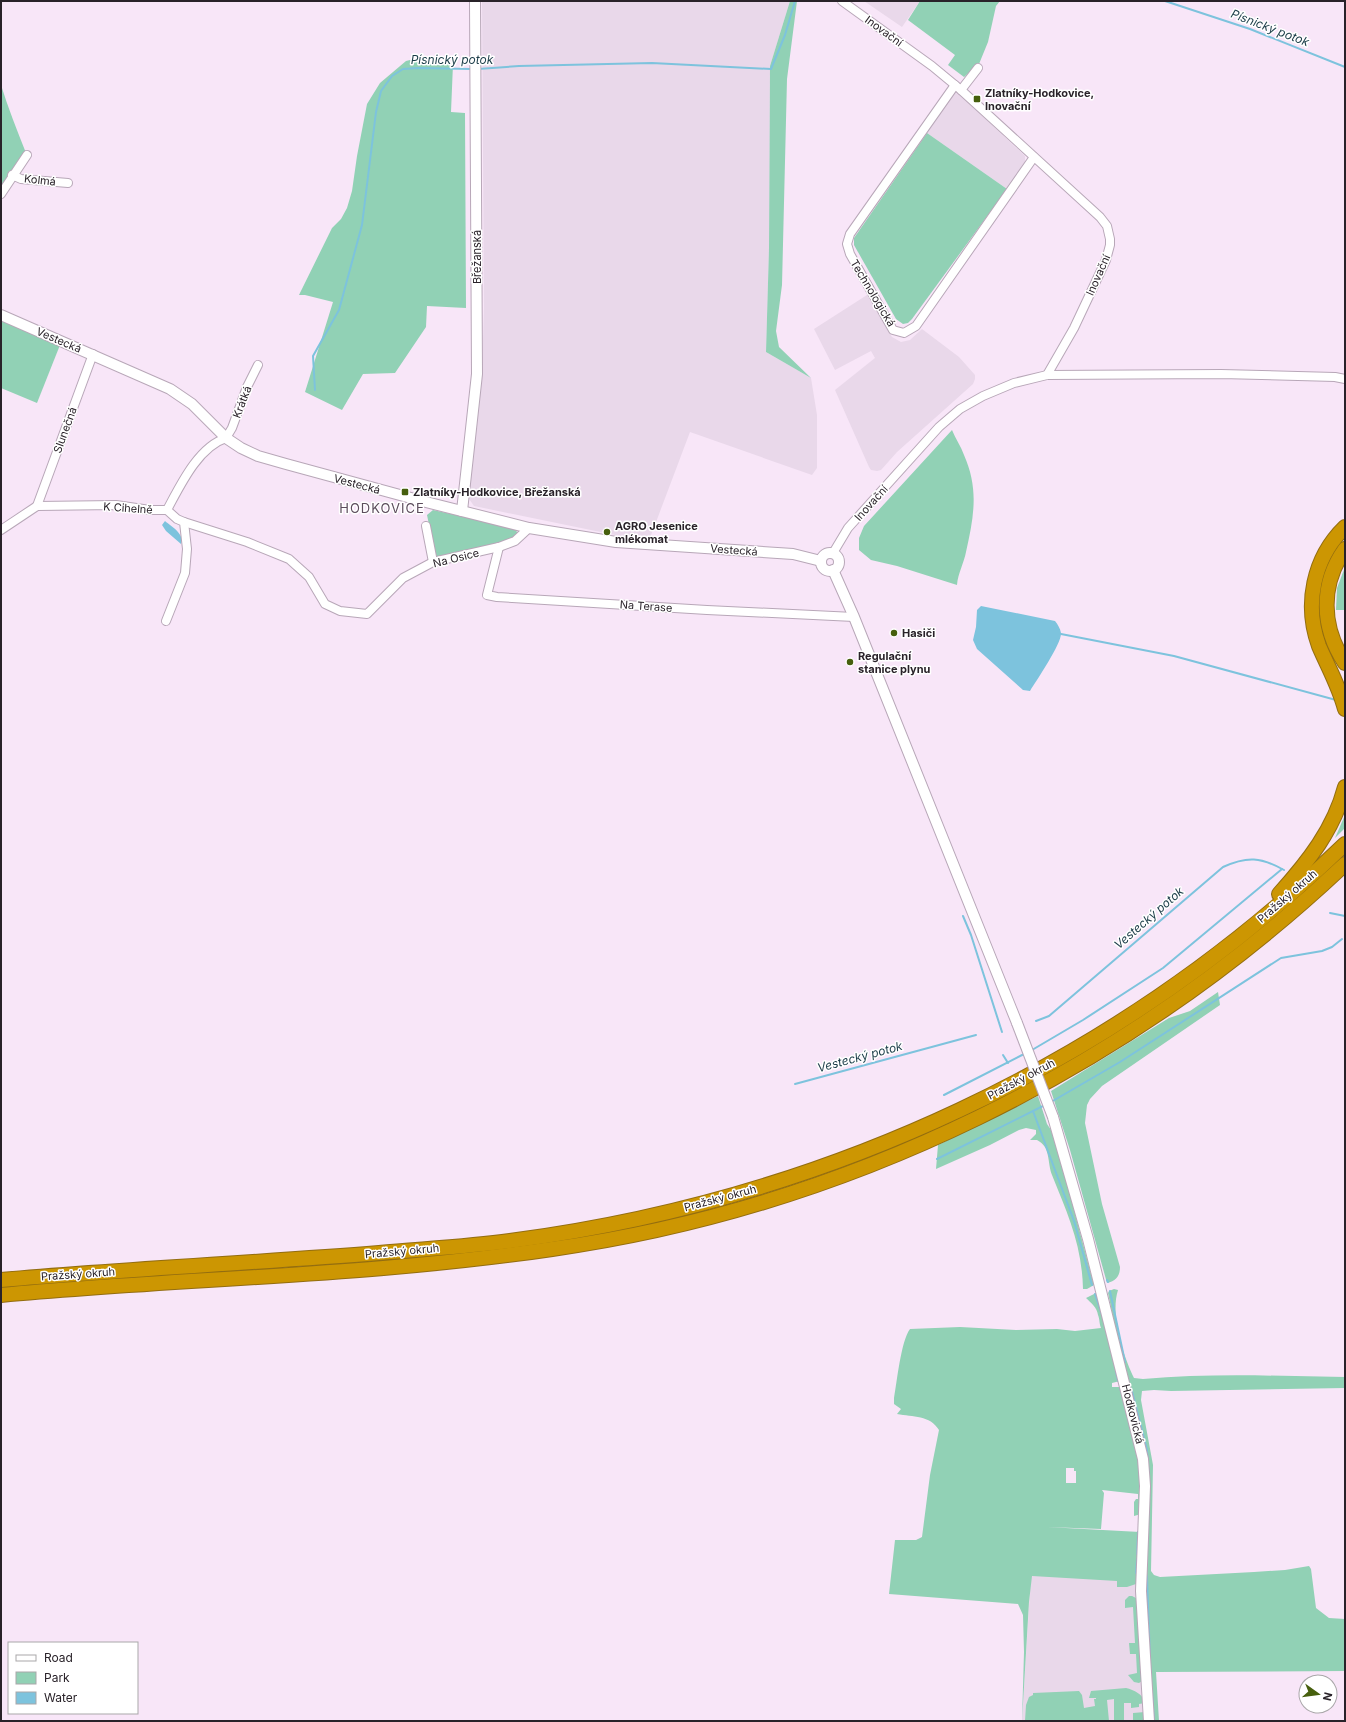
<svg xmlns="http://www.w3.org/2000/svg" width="1346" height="1722" font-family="Inter,sans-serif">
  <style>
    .industrial { fill: #e9d8ea }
    .green { fill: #91d1b5; fill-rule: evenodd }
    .water { fill: #7dc3dd }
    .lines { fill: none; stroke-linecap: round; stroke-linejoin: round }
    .stream { stroke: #7dc3dd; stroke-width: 2 }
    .minor-casing { stroke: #b8a7b8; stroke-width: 10 }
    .tertiary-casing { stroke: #b8a7b8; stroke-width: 12 }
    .motorway-casing { stroke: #936d10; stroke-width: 16 }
    .minor { stroke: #fff; stroke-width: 8 }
    .tertiary { stroke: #fff; stroke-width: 10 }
    .motorway { stroke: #cc9602; stroke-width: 14 }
    .tertiary-bridge-casing { stroke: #b8a7b8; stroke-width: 12; stroke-linecap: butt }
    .tertiary-bridge { stroke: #fff; stroke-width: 10 }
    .poi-dot { fill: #465f0d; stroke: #fff; stroke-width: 1.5 }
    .labels { text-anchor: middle; stroke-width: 3; stroke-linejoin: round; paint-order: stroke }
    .street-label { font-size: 11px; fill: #292229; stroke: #fff }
    .poi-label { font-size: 11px; font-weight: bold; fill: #292229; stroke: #fff; text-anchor: start }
    .water-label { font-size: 12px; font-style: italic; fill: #1b3c48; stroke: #fff }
    .quarter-label { font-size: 13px; letter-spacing: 1px; fill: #5c4c5c; stroke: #fff }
  </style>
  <rect width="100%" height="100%" fill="#f8e6f8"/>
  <!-- industrial -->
  <g class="industrial">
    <polygon points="482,1 790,1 770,66 769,248 766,352 811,378 817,415 817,468 812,475 690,432 650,538 620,536 474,506 467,496 482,373 484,308"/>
    <polygon points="864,1 920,1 902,27"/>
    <polygon points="956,91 1025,156 1025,162 1007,189 927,133"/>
    <polygon points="867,295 892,337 901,342 910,340 922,329 959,357 975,375 975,379 973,384 897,452 881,470 877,471 871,470 869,467 835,390 875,358 871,351 835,370 814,329"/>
    <polygon points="1031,1573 1138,1578 1153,1721 1022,1721"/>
  </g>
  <!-- green -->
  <g class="green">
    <polygon points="790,1 797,1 787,79 782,285 776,331 779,347 811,378 766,352 769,248 770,66"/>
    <polygon points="920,1 1000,1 996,6 988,42 979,64 964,77 948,65 955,55 908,20"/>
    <polygon points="414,59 435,65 453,64 451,112 465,113 466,308 427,306 426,327 395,373 363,374 342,410 305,392 333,302 305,295 299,295 332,228 341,219 347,208 352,191 357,156 367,104 380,83 406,61"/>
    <path d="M 1,85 C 8,108 17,130 26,153 L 1,188 Z"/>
    <polygon points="927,133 1007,189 912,319 908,323 903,324 896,319 854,245 854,238"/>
    <polygon points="1,321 60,345 37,403 1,388"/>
    <path d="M 952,430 C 955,438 961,446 964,455 C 979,489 974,516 966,552 C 964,563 958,573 957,585 L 897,566 L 871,560 L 859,550 L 859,538 L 864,526 Z"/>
    <polygon points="433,510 514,528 517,532 517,536 512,540 437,557 434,549 427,515"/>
    <polygon points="1345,567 1345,610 1336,610 1337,588"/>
    <polygon points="1345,815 1345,828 1335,838"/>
    <path d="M 1218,992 L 1220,1005 L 1102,1086 L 1090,1099 L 1087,1105 L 1085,1123 L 1102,1204 L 1120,1267 C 1120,1276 1116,1281 1107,1283 L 1070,1150 L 1051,1091 L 1169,1018 L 1190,1011 Z"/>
    <path d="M 1038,1096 L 1047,1124 L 1051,1130 L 1065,1176 L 1094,1285 L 1087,1289 L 1083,1289 C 1082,1245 1068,1215 1052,1175 C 1047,1162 1051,1147 1037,1140 L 1030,1140 L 1036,1134 L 1036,1130 L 1026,1128 L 1019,1130 L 990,1145 L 936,1169 L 938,1145 Z"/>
    <path d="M 1114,1289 L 1118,1290 C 1110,1315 1123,1355 1134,1378 L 1143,1379 C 1210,1373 1278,1376 1345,1377 L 1345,1388 L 1171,1391 L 1154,1390 L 1142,1391 L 1141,1400 L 1153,1465 L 1151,1571 L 1154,1575 L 1160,1577 L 1254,1572 L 1285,1570 L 1309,1566 L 1311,1569 L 1316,1608 L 1329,1618 L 1345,1619 L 1345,1671 L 1156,1672 L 1159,1721 L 1153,1721 L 1145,1586 L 1148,1483 L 1108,1293 L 1109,1291 Z"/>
    <path d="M 1096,1293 L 1120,1381 L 1112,1383 L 1112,1387 L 1121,1387 L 1140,1464 L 1141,1514 L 1134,1516 L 1134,1502 L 1136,1499 L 1138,1499 L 1138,1494 L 1102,1490 L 1104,1493 L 1101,1529 L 1047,1527 L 1140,1532 L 1136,1584 L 1127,1587 L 1117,1587 L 1117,1581 L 1032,1576 L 1029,1602 L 1022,1721 L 1024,1652 L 1023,1615 L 1018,1604 L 889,1594 L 895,1540 L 916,1540 L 922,1537 L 930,1475 L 939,1430 C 930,1415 913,1417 897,1414 L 901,1409 L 894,1404 L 894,1398 C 897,1382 901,1341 910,1329 L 960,1327 L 1016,1330 L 1057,1329 L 1075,1331 L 1101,1328 C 1099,1323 1100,1320 1098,1315 C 1097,1307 1091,1303 1086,1298 ZM 1066,1468 L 1074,1468 L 1074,1471 L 1076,1471 L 1076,1483 L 1066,1483 Z"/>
    <polygon points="1129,1596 1132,1596 1138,1599 1142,1681 1139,1683 1134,1682 1128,1675 1137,1673 1136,1654 1130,1654 1129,1643 1135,1643 1133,1607 1125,1608 1125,1600"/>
    <path d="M 1126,1688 C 1134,1690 1143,1694 1145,1703 L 1139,1704 L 1139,1707 L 1131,1708 L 1131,1703 L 1124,1703 L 1124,1721 L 1114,1721 L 1114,1699 L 1107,1700 L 1109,1721 L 1025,1721 L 1026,1705 L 1029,1697 L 1033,1695 L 1033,1693 L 1079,1691 L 1082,1695 L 1084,1708 L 1095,1706 L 1094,1699 L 1096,1699 L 1096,1698 L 1089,1698 L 1091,1691 Z"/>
    <polygon points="1145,1712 1146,1721 1133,1721 1133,1713"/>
  </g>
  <!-- water -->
  <g class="water">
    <path d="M 165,521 C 172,527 185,534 181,544 L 166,531 L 162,525 Z"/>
    <path d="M 981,606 L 1055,621 C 1058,625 1060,628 1061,633 C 1062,643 1037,680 1030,691 L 1023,690 L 977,649 L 973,640 L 976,627 L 977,610 Z"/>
  </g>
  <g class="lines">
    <!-- stream -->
    <g class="stream">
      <polyline points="1165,1 1250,29 1345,67"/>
      <polyline points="478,69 519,66 652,63 771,69 785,35 795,1"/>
      <polyline points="315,390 313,356 339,310 362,225 376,112 381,91 392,76 403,69 418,68 471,69"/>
      <polyline points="1061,634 1174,656 1336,700"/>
      <polyline points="1330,913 1345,916"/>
      <polyline points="963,916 971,935 1002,1032"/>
      <path d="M 1036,1021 L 1049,1016 L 1223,867 C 1247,856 1261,857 1284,870"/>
      <polyline points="1032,1050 1083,1020 1163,968 1282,869"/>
      <polyline points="1003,1055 1008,1063"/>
      <polyline points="795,1084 976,1035"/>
      <polyline points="944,1095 1024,1054"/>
      <polyline points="1051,1102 1120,1062 1281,958 1322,951 1332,947 1342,939"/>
      <polyline points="1033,1111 1074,1221 1092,1285"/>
      <polyline points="937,1159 1045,1105"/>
      <polyline points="1107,1280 1108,1282"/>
      <polyline points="1110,1291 1125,1362"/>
      <polyline points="1095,1294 1102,1315"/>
      <polyline points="1116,1372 1118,1381"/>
      <polyline points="1120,1388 1122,1394"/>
      <polyline points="1132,1391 1147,1450 1149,1480"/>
      <polyline points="1137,1554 1138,1532"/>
      <polyline points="1136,1573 1137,1559"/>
      <polyline points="1147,1576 1150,1660"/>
      <polyline points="1152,1692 1154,1721"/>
    </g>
    <defs>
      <g id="minor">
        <polyline points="842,1 932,66 961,90 1100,217 1107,226 1110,239 1110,245 1106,260 1074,328 1047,375"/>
        <polyline points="955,85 850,234 847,244 850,254 893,330 904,333 916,326 1034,157"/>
        <polyline points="961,90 978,68"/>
        <polyline points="12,175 21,179 68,183"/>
        <polyline points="1,194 27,155"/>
        <polyline points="37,506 93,354"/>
        <path d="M 167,510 C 180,486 198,447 226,438 L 232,428 L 247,387 L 258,365"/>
        <polyline points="184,522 247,542 289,559 309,577 325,604 340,611 367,614 403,578 433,562 499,547 515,541 529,528"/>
        <polyline points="426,526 433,562"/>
        <polyline points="1,530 37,506 116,505 150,510 167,510"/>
        <polyline points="499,547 487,595 497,597 707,610 854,617"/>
        <polyline points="833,553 848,528 939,427 960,409 983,396 1014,383 1047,375 1221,374 1335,377 1345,379"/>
        <polyline points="166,621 185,573 187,549 184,522 177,519 167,510"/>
      </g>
      <g id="tertiary">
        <polyline points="1,315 170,389 192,404 226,438 241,448 258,456 286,464 422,501 529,528 616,542 793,554 821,561"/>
        <polyline points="462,511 477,374 475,1"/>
        <circle cx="830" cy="562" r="9"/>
        <polyline points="833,570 854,617 1017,1023"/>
        <polyline points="1053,1117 1088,1239 1143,1459 1145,1486 1141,1591 1149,1721"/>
      </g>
      <g id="motorway">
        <path d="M 1345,527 C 1313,558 1304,605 1319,646 C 1328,667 1339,686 1345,709"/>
        <path d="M 1345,549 C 1320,584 1321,627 1345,663"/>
        <path d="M 1279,894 C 1308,862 1334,829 1345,787"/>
        <path d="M 1,1280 C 127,1269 253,1263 379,1253 C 423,1249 467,1247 510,1241 C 823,1200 1118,1065 1345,844"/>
        <path d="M 1,1295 C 184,1278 370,1276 552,1249 C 848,1207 1128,1069 1345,864"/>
      </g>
    </defs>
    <!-- minor casing -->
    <use href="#minor" class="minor-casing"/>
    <!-- tertiary casing -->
    <use href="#tertiary" class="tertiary-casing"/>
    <!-- motorway casing -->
    <use href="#motorway" class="motorway-casing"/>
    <!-- minor -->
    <use href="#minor" class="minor"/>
    <!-- tertiary -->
    <use href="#tertiary" class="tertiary"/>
    <!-- motorway -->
    <use href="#motorway" class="motorway"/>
    <defs>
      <polyline id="tertiary-bridge" points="1017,1023 1053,1117"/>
    </defs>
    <!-- tertiary-bridge casing -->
    <use href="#tertiary-bridge" class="tertiary-bridge-casing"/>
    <!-- tertiary-bridge -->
    <use href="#tertiary-bridge" class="tertiary-bridge"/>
  </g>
  <!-- markers -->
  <g class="poi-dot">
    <rect x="973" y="95" width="8" height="8" rx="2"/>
    <rect x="401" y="488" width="8" height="8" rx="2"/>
    <circle cx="607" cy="532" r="4"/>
    <circle cx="894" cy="633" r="4"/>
    <circle cx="850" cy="662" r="4"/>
  </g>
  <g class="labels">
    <!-- street labels -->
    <g class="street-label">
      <text transform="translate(884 31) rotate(36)" y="4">Inovační</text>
      <text transform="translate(40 180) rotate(6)" y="4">Kolmá</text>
      <text transform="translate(477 257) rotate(-90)" y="4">Břežanská</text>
      <text transform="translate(1098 275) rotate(-66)" y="4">Inovační</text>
      <text transform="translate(873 293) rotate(59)" y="4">Technologická</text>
      <text transform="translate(59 340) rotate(23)" y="4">Vestecká</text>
      <text transform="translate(242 402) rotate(-69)" y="4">Krátká</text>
      <text transform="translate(65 430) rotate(-70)" y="4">Slunečná</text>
      <text transform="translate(357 484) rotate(15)" y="4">Vestecká</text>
      <text transform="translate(871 503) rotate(-48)" y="4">Inovační</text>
      <text transform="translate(128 508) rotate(4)" y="4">K Cihelně</text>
      <text transform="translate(734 550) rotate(4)" y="4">Vestecká</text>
      <text transform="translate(456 558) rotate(-14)" y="4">Na Osice</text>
      <text transform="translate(646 606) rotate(4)" y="4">Na Terase</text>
      <text transform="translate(1287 896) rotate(-41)" y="4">Pražský okruh</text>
      <text transform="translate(1021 1079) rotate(-28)" y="4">Pražský okruh</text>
      <text transform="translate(720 1198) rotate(-15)" y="4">Pražský okruh</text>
      <text transform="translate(402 1251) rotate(-5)" y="4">Pražský okruh</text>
      <text transform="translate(78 1274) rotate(-4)" y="4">Pražský okruh</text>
      <text transform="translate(1133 1414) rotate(76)" y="4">Hodkovická</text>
    </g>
    <!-- poi labels -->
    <g class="poi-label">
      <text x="985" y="97">Zlatníky-Hodkovice,<tspan x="985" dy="13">Inovační</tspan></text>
      <text x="413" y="496">Zlatníky-Hodkovice, Břežanská</text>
      <text x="615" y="530">AGRO Jesenice<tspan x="615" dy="13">mlékomat</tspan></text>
      <text x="902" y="637">Hasiči</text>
      <text x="858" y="660">Regulační<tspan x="858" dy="13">stanice plynu</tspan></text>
    </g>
    <!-- water labels -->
    <g class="water-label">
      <text transform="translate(1270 28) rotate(21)" y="4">Písnický potok</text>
      <text x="452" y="64">Písnický potok</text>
      <text transform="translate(1149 918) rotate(-41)" y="4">Vestecký potok</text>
      <text transform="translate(860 1057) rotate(-15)" y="4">Vestecký potok</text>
    </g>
    <!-- quarter labels -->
    <g class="quarter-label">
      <text x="382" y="513">HODKOVICE</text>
    </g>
  </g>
  <!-- border -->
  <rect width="1346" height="1722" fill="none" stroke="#292229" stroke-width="4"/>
  <!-- legend -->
  <rect x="8" y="1642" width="130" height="72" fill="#ffffff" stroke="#a9a7a9"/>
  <rect x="16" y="1655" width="20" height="6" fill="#ffffff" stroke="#a9a7a9"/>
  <text x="44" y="1662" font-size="12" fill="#292229">Road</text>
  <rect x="16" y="1672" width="20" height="12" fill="#91d1b5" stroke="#a9a7a9"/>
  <text x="44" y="1682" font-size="12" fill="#292229">Park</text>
  <rect x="16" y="1692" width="20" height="12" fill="#7dc3dd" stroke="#a9a7a9"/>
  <text x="44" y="1702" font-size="12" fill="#292229">Water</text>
  <!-- north arrow -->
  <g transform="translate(1318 1694) rotate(104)"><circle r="19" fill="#ffffff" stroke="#a9a7a9"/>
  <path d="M0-3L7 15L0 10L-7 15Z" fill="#465f0d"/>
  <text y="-6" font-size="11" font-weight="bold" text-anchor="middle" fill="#292229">N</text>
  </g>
</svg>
